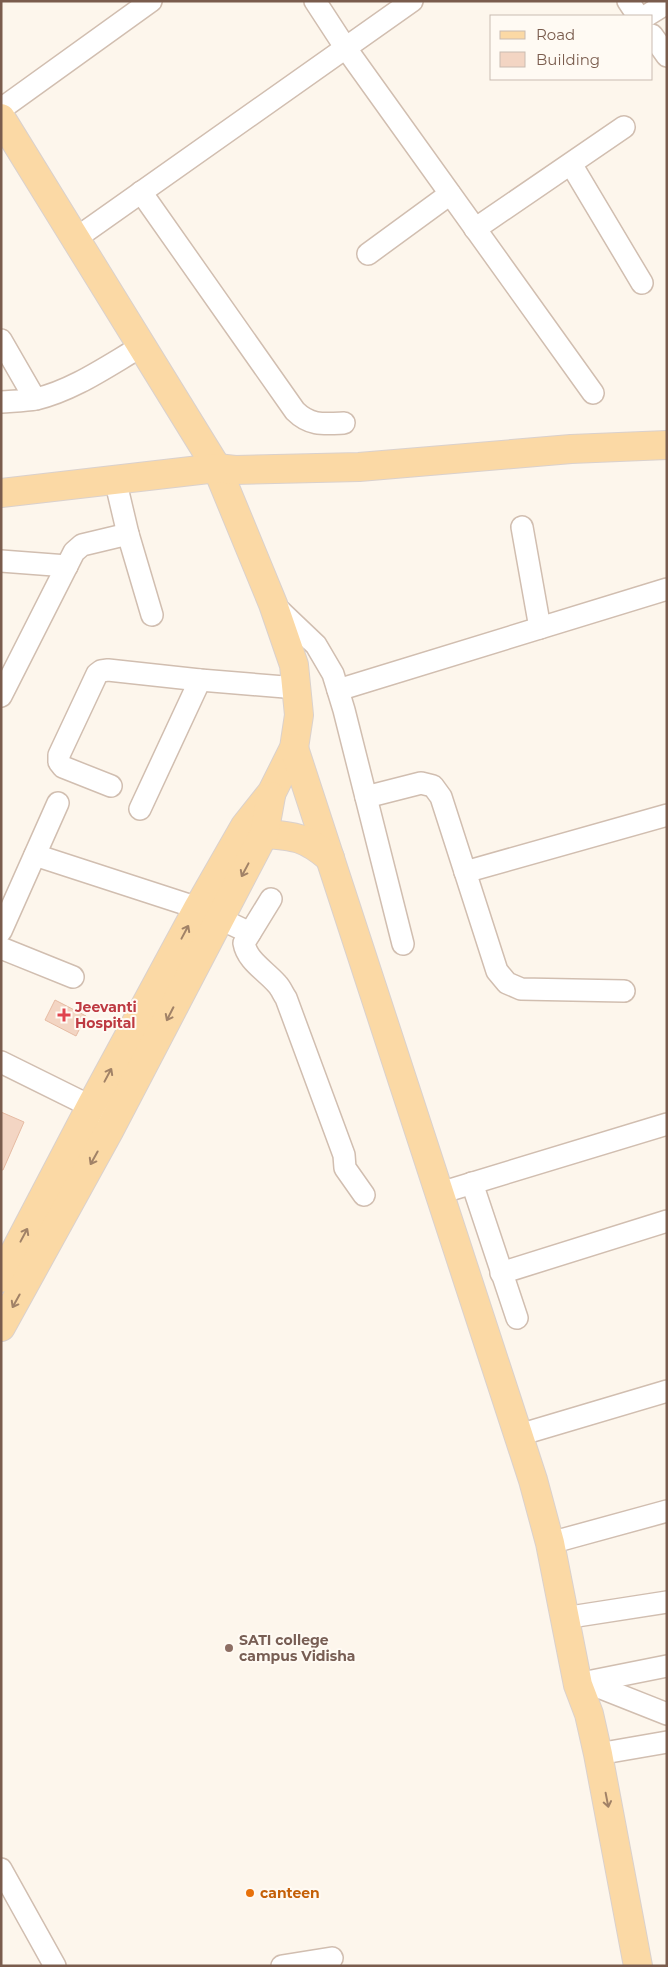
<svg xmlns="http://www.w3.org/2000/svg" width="668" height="1967" font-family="Montserrat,sans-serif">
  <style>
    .building { fill: #f3d5c3; stroke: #e6bba3 }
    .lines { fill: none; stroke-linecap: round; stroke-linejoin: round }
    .minor-casing { stroke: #d1beb0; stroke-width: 24 }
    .major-casing { stroke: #dad1cd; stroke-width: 30 }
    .minor { stroke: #fff; stroke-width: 21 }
    .major { stroke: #fbd9a5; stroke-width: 28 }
    .oneway { stroke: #a18267 }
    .health-dot { fill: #e0444e; stroke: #fffaf3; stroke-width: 2 }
    .education-dot { fill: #8d6e63; stroke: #fffaf3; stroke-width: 2 }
    .food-dot { fill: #e8710a; stroke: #fffaf3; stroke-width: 2 }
    .labels { text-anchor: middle; stroke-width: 4; stroke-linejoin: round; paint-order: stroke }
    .health-label { font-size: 14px; font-weight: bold; fill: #be3a42; stroke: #fffaf3; text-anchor: start }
    .education-label { font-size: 14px; font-weight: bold; fill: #785e54; stroke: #fffaf3; text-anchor: start }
    .food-label { font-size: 14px; font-weight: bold; fill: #c56008; stroke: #fffaf3; text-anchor: start }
  </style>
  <rect width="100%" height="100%" fill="#fdf6ec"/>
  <!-- building -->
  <g class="building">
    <polygon points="55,1000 86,1016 76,1036 45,1020"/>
    <polygon points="1,1112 24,1122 3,1170 1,1170"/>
  </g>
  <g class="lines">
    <defs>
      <g id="minor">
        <polyline points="315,1 345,47 593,393"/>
        <polyline points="628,1 638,16"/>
        <polyline points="646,16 667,3"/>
        <polyline points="652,35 667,56"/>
        <polyline points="1,109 151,1"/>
        <polyline points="571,164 642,283"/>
        <path d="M 141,192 L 295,411 C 310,426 324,424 344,423"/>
        <polyline points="475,229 624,127"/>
        <polyline points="75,239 412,1"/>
        <polyline points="368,254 450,194"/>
        <polyline points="1,340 35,399"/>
        <path d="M 1,402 C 13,401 25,401 36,399 C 74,390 109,365 142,346"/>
        <polyline points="115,479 128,534 152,615"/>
        <polyline points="522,527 540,628"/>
        <polyline points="1,561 67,566"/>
        <polyline points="275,606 316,645 333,674 344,710 403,944"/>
        <polyline points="338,690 667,589"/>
        <polyline points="1,696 74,552 82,545 128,534"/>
        <polyline points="111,786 63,767 59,762 59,755 97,674 101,671 108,670 200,680 297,688"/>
        <polyline points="366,797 421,783 433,786 441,797 497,971 507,983 521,989 624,991"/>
        <polyline points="140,809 200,680"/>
        <polyline points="35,855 198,908 250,933"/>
        <polyline points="465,872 667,815"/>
        <path d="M 271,899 L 244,943 C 247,961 266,971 277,984 C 281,988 283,994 286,998 L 344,1155 L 345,1168 L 364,1195"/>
        <polyline points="1,931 58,803"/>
        <polyline points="1,948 73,977"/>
        <polyline points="1,1062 104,1113"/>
        <polyline points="472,1183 517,1318"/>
        <polyline points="440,1193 667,1124"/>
        <polyline points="501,1273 667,1221"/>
        <polyline points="519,1435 667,1391"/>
        <polyline points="550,1543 667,1511"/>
        <polyline points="564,1618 667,1602"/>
        <polyline points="576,1678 667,1714"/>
        <polyline points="587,1682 667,1666"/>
        <polyline points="598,1754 667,1742"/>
        <polyline points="1,1869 55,1966"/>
        <polyline points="282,1966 332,1958"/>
      </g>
      <g id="major">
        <polyline points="1,118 217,468 273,604 294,665 299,715 294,748 272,792 245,826 198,908 91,1106 1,1278"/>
        <polyline points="1,493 217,468 235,470 359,467 571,449 667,445"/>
        <polyline points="294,748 533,1480 550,1543 578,1685 589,1714 598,1754 638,1966"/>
        <path d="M 264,834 C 295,836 305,837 330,858"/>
        <polyline points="1,1327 109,1131 264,834 271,796"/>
      </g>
    </defs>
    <!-- minor casing -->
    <use href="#minor" class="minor-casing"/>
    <!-- major casing -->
    <use href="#major" class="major-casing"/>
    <!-- minor -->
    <use href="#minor" class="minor"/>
    <!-- major -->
    <use href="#major" class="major"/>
  </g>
  <!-- one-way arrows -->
  <defs><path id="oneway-shaft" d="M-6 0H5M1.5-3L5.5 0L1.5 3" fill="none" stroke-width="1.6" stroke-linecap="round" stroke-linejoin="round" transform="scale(1.25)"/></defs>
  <g class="oneway">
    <use href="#oneway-shaft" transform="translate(245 870) rotate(118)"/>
    <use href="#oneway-shaft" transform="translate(185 932) rotate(-62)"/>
    <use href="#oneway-shaft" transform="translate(170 1014) rotate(117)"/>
    <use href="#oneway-shaft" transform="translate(108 1075) rotate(-62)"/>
    <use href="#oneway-shaft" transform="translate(94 1158) rotate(119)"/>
    <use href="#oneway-shaft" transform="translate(24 1235) rotate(-62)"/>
    <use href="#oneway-shaft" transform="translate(16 1301) rotate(119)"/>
    <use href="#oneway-shaft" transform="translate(607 1800) rotate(79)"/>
  </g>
  <!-- markers -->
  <path class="health-dot" d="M61.5 1007.5h5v5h5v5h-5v5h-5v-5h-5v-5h5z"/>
  <circle class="education-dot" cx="229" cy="1648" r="5"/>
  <circle class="food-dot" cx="250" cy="1893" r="5"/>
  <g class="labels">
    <!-- health labels -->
    <g class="health-label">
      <text x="75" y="1012">Jeevanti<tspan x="75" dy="16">Hospital</tspan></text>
    </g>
    <!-- education labels -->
    <g class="education-label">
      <text x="239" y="1645">SATI college<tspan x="239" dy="16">campus Vidisha</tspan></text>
    </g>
    <!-- food labels -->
    <g class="food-label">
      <text x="260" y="1898">canteen</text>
    </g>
  </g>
  <!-- border -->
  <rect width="668" height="1967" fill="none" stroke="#7a5c4d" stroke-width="5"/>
  <!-- legend -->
  <rect x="490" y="15" width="162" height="65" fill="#fffaf3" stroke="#cabbb1"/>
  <rect x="500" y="31" width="25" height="8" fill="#fbd9a5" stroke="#cabbb1"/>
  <text x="536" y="40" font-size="15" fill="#7a5c4d">Road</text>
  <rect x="500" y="52" width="25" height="15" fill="#f3d5c3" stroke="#cabbb1"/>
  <text x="536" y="65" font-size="15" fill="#7a5c4d">Building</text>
</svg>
